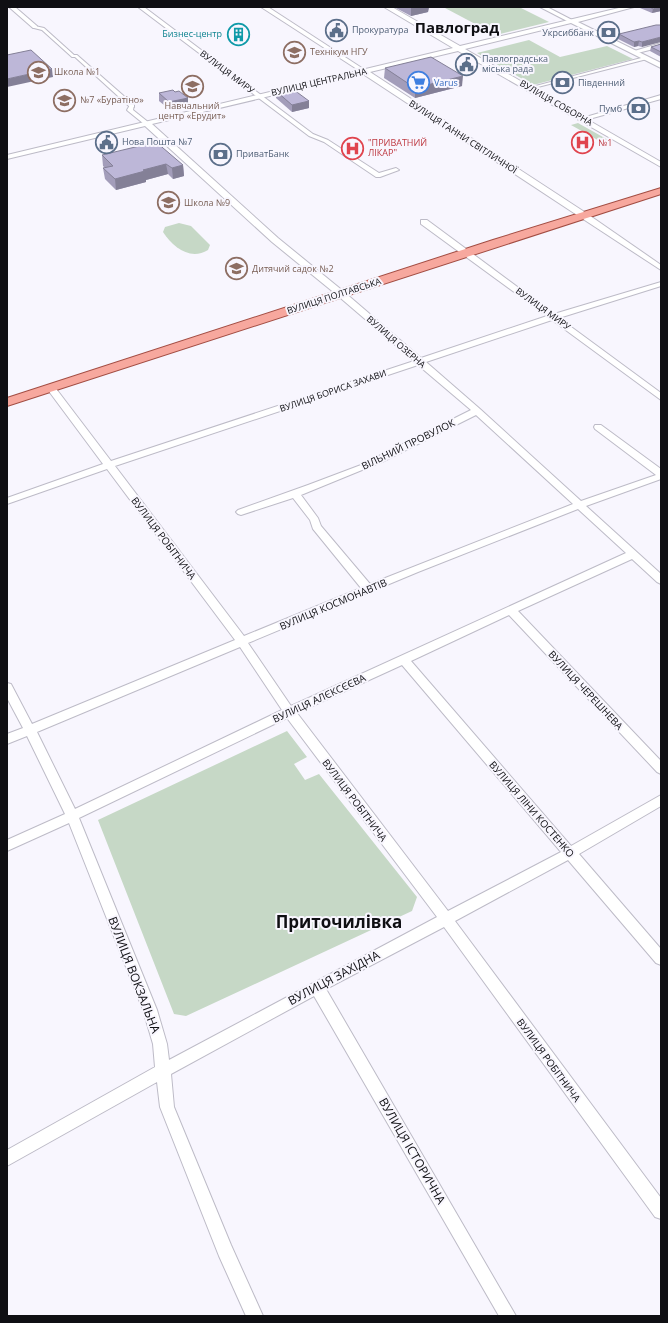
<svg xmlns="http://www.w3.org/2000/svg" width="668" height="1323" font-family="'Open Sans',sans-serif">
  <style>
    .green { fill: #c6d8c6 }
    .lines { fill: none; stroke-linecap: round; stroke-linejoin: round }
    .pedestrian-casing { stroke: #bdbbc7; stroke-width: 2 }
    .minor-casing { stroke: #bdbbc7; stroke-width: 2 }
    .tertiary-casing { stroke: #bdbbc7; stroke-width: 2 }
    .primary-casing { stroke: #a24d43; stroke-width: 2 }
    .pedestrian { fill: #fff; fill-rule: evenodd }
    .minor { fill: #fff; fill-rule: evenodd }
    .tertiary { fill: #fff; fill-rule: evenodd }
    .primary { fill: #f7a89e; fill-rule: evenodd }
    .wall { fill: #a39dba }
    .shaded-wall { fill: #848097 }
    .building { fill: #bdb7d8; stroke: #848097 }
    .labels { text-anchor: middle; stroke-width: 4; stroke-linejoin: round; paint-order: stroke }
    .far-service-label { font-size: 9px; fill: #4e5e75; stroke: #f8f6fe; text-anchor: start }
    .far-culture-label { font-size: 9px; fill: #0d838f; stroke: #f8f6fe; text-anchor: end }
    .far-education-label { font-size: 9px; fill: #785e54; stroke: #f8f6fe; text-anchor: start }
    .far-street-label { font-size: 9px; fill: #0f0f13; stroke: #f8f6fe }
    .far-shop-label { font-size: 9px; fill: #366cbe; stroke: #f8f6fe; text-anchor: start }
    .far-health-label { font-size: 9px; fill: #be3a42; stroke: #f8f6fe; text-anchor: start }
    .street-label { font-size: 10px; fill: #0f0f13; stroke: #f8f6fe }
    .near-street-label { font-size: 12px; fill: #0f0f13; stroke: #f8f6fe }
    .far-town-label { font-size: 15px; font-weight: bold; fill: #0f0f13; stroke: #f8f6fe }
    .near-district-label { font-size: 17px; font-weight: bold; fill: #0f0f13; stroke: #f8f6fe }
  </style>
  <rect width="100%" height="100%" fill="#f8f6fe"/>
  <!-- green -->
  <g class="green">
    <polygon points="450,7 519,7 549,22 496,35 445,8"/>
    <polygon points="529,40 560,57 607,46 633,59 533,85 477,53"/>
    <polygon points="578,123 610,141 603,143 571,125"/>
    <path d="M 179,223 L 191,226 L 210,245 L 208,250 C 190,261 173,247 163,232 L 165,227 Z"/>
    <polygon points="287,731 307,757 294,764 305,780 319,774 417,897 412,911 186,1016 174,1014 98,820"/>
  </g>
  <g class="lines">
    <defs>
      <g id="pedestrian">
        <polygon points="35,26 44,28 74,55 77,55 134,105 134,107 130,107 75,57 72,57 42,30 34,28"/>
        <polygon points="645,57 647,58 647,59 530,89 528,88"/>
      </g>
      <g id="minor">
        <polygon points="9,7 15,7 37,26 37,28 33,28"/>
        <polygon points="138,7 144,7 313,134 328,140 379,173 396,168 399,170 380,177 376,177 324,142 309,136"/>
        <polygon points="261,7 268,7 368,72 363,73"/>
        <polygon points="540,7 547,7 574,21 569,22"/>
        <polygon points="661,43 661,47 634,54 631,52"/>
        <polygon points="661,95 661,99 582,121 579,119"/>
        <polygon points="130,105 134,105 133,110 148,122 148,124 144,124 128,111 127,110"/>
        <polygon points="580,213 586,213 661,265 661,270 580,217"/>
        <path d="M 421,220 L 427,220 L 554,314 L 661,282 L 661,286 L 559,318 L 661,393 L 661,400 L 552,320 L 426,362 L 480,409 L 581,501 L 656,475 L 595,429 L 594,427 L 595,425 L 601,425 L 661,469 L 661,479 L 586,506 L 661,574 L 661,584 L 657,582 L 632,559 L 518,611 L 661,761 L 661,774 L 657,772 L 509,615 L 411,661 L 571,846 L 661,795 L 661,806 L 579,854 L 661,949 L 661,965 L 656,963 L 568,860 L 455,921 L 661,1198 L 661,1219 L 655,1217 L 444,927 L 326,989 L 516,1316 L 499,1316 L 314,996 L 171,1074 L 174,1107 L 231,1245 L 263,1316 L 246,1316 L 219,1256 L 160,1107 L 157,1082 L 7,1166 L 7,1150 L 155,1067 L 153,1044 L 143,1010 L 69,823 L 7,851 L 7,840 L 65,814 L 27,736 L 7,744 L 7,734 L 23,728 L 7,698 L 7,683 L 11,684 L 32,724 L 235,640 L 107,469 L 7,504 L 7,498 L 103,464 L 48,390 L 47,388 L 48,386 L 54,386 L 111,461 L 414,361 L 337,295 L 337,291 L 343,291 L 421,358 L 547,316 L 421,224 ZM 418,365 L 471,410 L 361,465 L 308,485 L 238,510 L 236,512 L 238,514 L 241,515 L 293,498 L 310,520 L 313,529 L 361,588 L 244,636 L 115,466 ZM 476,415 L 573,504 L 370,584 L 321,526 L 318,518 L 301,495 L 384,461 ZM 578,509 L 626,553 L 291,706 L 248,643 L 418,572 ZM 240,647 L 282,710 L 75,809 L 37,732 ZM 402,665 L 561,852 L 448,911 L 297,713 ZM 287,718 L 437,917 L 169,1060 L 167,1044 L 157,1010 L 79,818 Z"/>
      </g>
      <polygon id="tertiary" points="384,7 392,7 460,46 623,7 634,7 578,22 661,63 661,68 571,23 465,49 661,162 661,167 458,51 370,72 586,213 587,215 586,217 580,217 363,74 152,124 278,238 343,291 345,293 340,296 337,295 272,242 145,126 7,159 7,155 453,48"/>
      <polygon id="primary" points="661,188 661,194 7,406 7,398 493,240"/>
    </defs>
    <!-- pedestrian casing -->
    <use href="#pedestrian" class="pedestrian-casing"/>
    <!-- minor casing -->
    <use href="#minor" class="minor-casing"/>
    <!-- tertiary casing -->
    <use href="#tertiary" class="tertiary-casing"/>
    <!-- primary casing -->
    <use href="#primary" class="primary-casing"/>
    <!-- pedestrian -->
    <use href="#pedestrian" class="pedestrian"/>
    <!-- minor -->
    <use href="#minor" class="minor"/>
    <!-- tertiary -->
    <use href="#tertiary" class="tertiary"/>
    <!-- primary -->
    <use href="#primary" class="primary"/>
  </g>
  <!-- wall -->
  <g class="wall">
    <polygon points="394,7 429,7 428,12 411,16"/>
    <polygon points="640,7 661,7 661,11 652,13 640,8"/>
    <polygon points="661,25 642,47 638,46 634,47 618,39 619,34"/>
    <polygon points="661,44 661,57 650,51 651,47"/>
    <polygon points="385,68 462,86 415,98 384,78"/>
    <polygon points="276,91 309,101 309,108 292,112 276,98"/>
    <polygon points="175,92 188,98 188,106 170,110 159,101 159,93"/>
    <polygon points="211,148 231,151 231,156 219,159 212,154"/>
    <polygon points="102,155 183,165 184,176 173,179 168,174 146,180 146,182 116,190 105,179 103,168 105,168 103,166"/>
  </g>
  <!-- shaded-wall -->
  <g class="shaded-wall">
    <polygon points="414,7 429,7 428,12 411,16 411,8"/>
    <polygon points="661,7 661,11 652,13 653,9"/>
    <polygon points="661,37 661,42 642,47 642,42"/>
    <polygon points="639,41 638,46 634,47 634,42"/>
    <polygon points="52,69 53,77 7,87 7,79"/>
    <polygon points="463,76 462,86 415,98 415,88"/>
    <polygon points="188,98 188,106 170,110 169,102"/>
    <polygon points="309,101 309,108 292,112 292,105"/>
    <polygon points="231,151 231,156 219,159 219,154"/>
    <polygon points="166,164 168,174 146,180 146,182 116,190 115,179 143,170"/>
    <polygon points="183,165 184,176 173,179 172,168"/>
  </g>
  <!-- building -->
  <g class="building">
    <polygon points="650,7 660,7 653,9"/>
    <polygon points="656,25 661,25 661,37 642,42 639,41 634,42 619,34"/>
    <polygon points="661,44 661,52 651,47"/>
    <polygon points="31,50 52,69 7,79 7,65 8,64 7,63 7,55"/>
    <polygon points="431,57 463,76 415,88 385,68"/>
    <polygon points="290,87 309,101 292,105 276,91"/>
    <polygon points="173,90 175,92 179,91 188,98 169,102 159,93"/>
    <polygon points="156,142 183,165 172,168 166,164 143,170 145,171 115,179 103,168 113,166 102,155"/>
    <polygon points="223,145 231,151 219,154 211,148"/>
  </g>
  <!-- icons -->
  <defs>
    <symbol id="civic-ring" viewBox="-11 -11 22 22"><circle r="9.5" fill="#f8f6fe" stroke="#5c6f8a" stroke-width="1.5"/><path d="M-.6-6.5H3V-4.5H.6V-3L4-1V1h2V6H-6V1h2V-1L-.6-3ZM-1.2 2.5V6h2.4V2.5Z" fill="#5c6f8a"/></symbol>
    <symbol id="bank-ring" viewBox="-11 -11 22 22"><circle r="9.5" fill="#f8f6fe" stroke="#5c6f8a" stroke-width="1.5"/><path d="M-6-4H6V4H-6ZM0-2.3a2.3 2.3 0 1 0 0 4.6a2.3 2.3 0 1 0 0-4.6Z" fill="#5c6f8a"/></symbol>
    <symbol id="building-ring" viewBox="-11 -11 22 22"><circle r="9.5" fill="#f8f6fe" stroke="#0f9aa8" stroke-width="1.5"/><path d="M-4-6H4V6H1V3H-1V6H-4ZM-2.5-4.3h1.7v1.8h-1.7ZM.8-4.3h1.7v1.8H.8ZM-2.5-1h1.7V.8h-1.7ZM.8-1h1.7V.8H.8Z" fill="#0f9aa8"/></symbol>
    <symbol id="university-ring" viewBox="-11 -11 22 22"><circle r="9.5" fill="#f8f6fe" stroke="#8d6e63" stroke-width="1.5"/><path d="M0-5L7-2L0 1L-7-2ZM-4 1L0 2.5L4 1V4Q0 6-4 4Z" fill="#8d6e63"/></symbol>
    <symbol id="school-ring" viewBox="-11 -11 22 22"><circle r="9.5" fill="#f8f6fe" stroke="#8d6e63" stroke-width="1.5"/><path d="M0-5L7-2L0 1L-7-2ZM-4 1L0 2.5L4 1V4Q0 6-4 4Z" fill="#8d6e63"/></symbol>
    <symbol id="supermarket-ring" viewBox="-11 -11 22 22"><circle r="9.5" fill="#f8f6fe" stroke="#3f7fe0" stroke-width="1.5"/><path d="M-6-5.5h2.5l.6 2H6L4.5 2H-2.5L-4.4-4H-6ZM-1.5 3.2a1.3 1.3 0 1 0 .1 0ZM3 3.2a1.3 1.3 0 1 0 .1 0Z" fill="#3f7fe0"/></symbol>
    <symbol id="hospital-ring" viewBox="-11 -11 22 22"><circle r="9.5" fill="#f8f6fe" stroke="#e0444e" stroke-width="1.5"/><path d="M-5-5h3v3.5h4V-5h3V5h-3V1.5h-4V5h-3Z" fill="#e0444e"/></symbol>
  </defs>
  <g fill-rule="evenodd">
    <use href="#civic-ring" x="324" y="18" width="25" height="25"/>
    <use href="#bank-ring" x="596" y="20" width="25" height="25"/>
    <use href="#building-ring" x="226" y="22" width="25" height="25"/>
    <use href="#university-ring" x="282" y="40" width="25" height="25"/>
    <use href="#civic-ring" x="454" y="52" width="25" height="25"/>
    <use href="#school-ring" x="26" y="60" width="25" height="25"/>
    <use href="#supermarket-ring" x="406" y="70" width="25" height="25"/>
    <use href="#bank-ring" x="550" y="70" width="25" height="25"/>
    <use href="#school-ring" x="180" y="74" width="25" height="25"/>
    <use href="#school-ring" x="52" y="88" width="25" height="25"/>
    <use href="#bank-ring" x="626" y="96" width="25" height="25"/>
    <use href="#civic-ring" x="94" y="130" width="25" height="25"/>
    <use href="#hospital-ring" x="570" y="130" width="25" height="25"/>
    <use href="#hospital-ring" x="340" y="136" width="25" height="25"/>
    <use href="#bank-ring" x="208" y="142" width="25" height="25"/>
    <use href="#school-ring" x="156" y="190" width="25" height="25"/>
    <use href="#school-ring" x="224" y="256" width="25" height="25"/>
  </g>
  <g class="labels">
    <!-- far-service labels -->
    <g class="far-service-label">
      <text x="352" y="33">Прокуратура</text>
      <text x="594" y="36" text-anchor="end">Укрсиббанк</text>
      <text x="482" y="62">Павлоградська<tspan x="482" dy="10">міська рада</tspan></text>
      <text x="578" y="86">Пiвденний</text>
      <text x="622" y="112" text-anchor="end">Пумб</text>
      <text x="122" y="145">Нова Пошта №7</text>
      <text x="236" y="157">ПриватБанк</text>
    </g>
    <!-- far-culture labels -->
    <g class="far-culture-label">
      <text x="222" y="37">Бизнес-центр</text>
    </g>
    <!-- far-education labels -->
    <g class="far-education-label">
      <text x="310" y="55">Технікум НГУ</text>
      <text x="54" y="75">Школа №1</text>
      <text x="80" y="103">№7 «Буратіно»</text>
      <text x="192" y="109" text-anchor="middle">Навчальний<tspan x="192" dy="10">центр «Ерудит»</tspan></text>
      <text x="184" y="206">Школа №9</text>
      <text x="252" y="272">Дитячий садок №2</text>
    </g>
    <!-- far-street labels -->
    <g class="far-street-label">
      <text transform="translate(227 72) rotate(37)" y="3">ВУЛИЦЯ МИРУ</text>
      <text transform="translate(319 82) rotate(-13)" y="3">ВУЛИЦЯ ЦЕНТРАЛЬНА</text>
      <text transform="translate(556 103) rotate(30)" y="3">ВУЛИЦЯ СОБОРНА</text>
      <text transform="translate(463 137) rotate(33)" y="3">ВУЛИЦЯ ГАННИ СВІТЛИЧНОЇ</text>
      <text transform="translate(334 296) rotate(-18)" y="3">ВУЛИЦЯ ПОЛТАВСЬКА</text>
      <text transform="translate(543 309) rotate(36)" y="3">ВУЛИЦЯ МИРУ</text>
      <text transform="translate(396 342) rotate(41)" y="3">ВУЛИЦЯ ОЗЕРНА</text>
      <text transform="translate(333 391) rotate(-19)" y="3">ВУЛИЦЯ БОРИСА ЗАХАВИ</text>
    </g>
    <!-- far-shop labels -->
    <g class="far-shop-label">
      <text x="434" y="86">Varus</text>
    </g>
    <!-- far-health labels -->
    <g class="far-health-label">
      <text x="368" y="146">"ПРИВАТНИЙ<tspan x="368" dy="10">ЛІКАР"</tspan></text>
      <text x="598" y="146">№1</text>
    </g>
    <!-- street labels -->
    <g class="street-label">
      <text transform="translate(408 444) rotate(-26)" y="4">ВІЛЬНИЙ ПРОВУЛОК</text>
      <text transform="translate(164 538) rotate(53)" y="4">ВУЛИЦЯ РОБІТНИЧА</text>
      <text transform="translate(333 604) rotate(-23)" y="4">ВУЛИЦЯ КОСМОНАВТІВ</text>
      <text transform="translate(586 690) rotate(47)" y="4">ВУЛИЦЯ ЧЕРЕШНЕВА</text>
      <text transform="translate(319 698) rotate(-25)" y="4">ВУЛИЦЯ АЛЄКСЄЄВА</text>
      <text transform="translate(355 800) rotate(53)" y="4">ВУЛИЦЯ РОБІТНИЧА</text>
      <text transform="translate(532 809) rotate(49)" y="4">ВУЛИЦЯ ЛІНИ КОСТЕНКО</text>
      <text transform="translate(549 1060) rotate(54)" y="4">ВУЛИЦЯ РОБІТНИЧА</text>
    </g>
    <!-- near-street labels -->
    <g class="near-street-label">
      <text transform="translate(134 975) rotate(69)" y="4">ВУЛИЦЯ ВОКЗАЛЬНА</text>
      <text transform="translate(334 978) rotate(-28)" y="4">ВУЛИЦЯ ЗАХІДНА</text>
      <text transform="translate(412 1151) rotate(60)" y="4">ВУЛИЦЯ ІСТОРИЧНА</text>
    </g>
    <!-- far-town labels -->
    <g class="far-town-label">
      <text x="457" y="33">Павлоград</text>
    </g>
    <!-- near-district labels -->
    <g class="near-district-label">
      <text x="339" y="928">Приточилівка</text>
    </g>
  </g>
  <!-- border -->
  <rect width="668" height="1323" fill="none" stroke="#0f0f13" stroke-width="16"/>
</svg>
